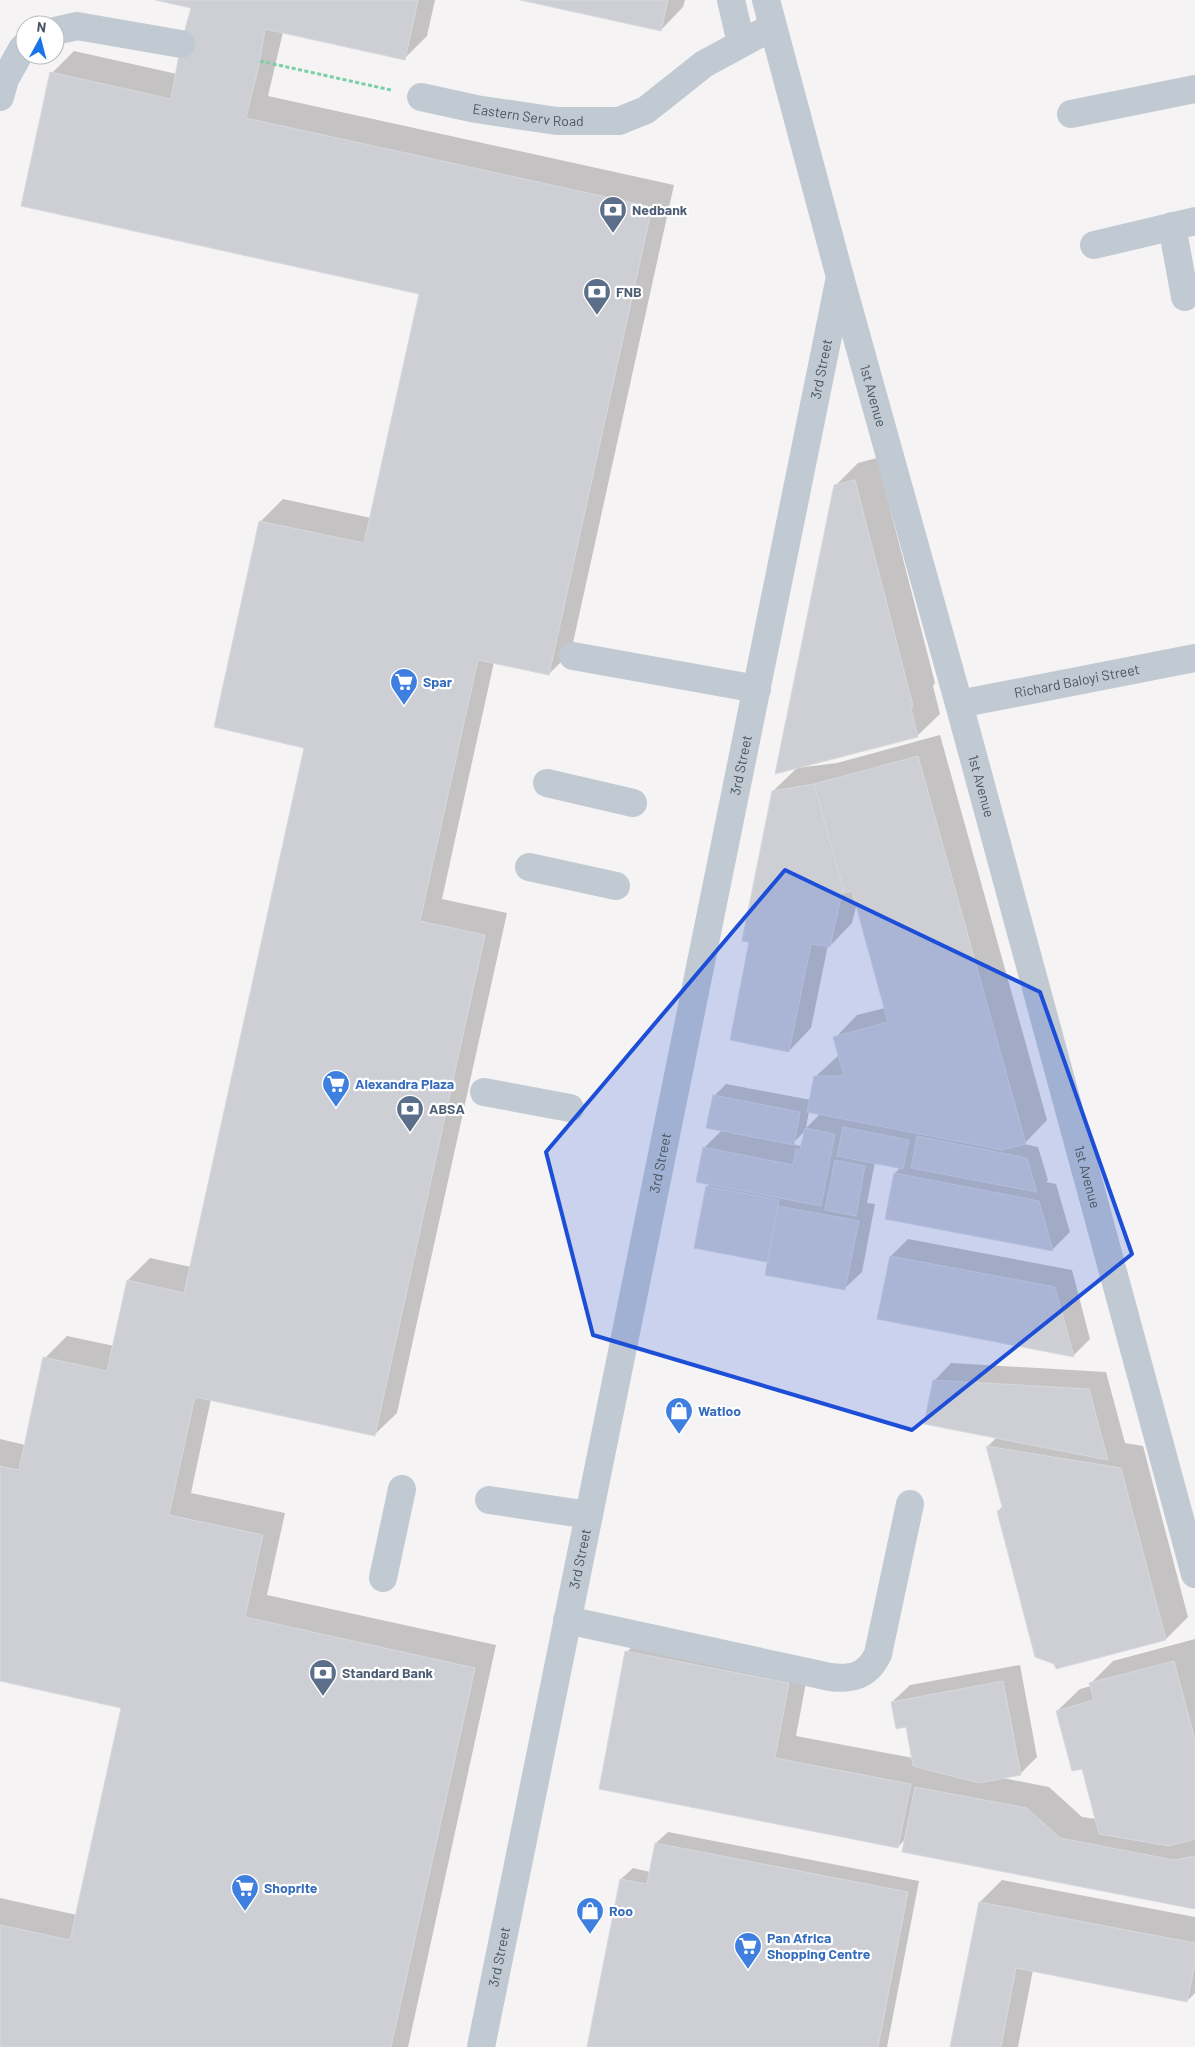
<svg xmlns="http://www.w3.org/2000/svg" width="1195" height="2047" font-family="Barlow,sans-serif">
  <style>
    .shadow { fill: #0003; fill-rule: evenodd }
    .building { fill: #cdcfd5; stroke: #d7d9de }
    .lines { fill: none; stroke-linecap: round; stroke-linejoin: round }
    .path { stroke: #7ad0a6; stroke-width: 3; stroke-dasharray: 4 2.5; stroke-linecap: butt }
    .minor { stroke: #c1cad2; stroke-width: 28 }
    .marked { fill: #1d4ed8; fill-opacity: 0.2; stroke: #1d4ed8; stroke-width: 4; stroke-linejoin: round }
    .labels { text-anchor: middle; stroke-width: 4.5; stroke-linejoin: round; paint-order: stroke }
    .street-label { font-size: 14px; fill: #4a5661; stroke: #fff }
    .service-label { font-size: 14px; font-weight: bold; fill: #4e5e75; stroke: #fff; text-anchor: start }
    .shop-label { font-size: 14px; font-weight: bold; fill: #366cbe; stroke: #fff; text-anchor: start }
  </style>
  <rect width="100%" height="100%" fill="#f5f3f3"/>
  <!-- shadow -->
  <g class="shadow">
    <polygon points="161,0 435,0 427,36 404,59 283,32 268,96 674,185 571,652 549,674 494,662 442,899 507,913 397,1413 374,1435 211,1399 191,1493 285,1513 267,1595 496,1645 408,2047 0,2047 0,1898 77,1915 122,1707 0,1680 0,1439 25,1445 45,1358 67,1336 114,1346 128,1280 150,1258 191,1267 306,747 215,726 261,521 283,499 371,518 420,293 52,73 74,51 177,74 193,7"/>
    <polygon points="526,0 685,0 683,7 661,30"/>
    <polygon points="877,458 935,683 933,686 940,714 917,736 835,486 858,463"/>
    <path d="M 940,735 L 1047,1120 L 1024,1144 L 1038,1147 L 1048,1180 L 1046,1182 L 1056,1184 L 1070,1232 L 1053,1249 L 887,1218 L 895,1173 L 901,1167 L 875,1162 L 867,1203 L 875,1204 L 862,1272 L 844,1289 L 769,1261 L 695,1247 L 707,1187 L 711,1183 L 704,1148 L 722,1130 L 714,1096 L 726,1084 L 811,1100 L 815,1077 L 839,1055 L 835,1038 L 857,1015 L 885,1008 L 857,903 L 852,923 L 830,946 L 828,945 L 811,1028 L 789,1051 L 751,941 L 773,791 L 797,768 L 837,763 ZM 809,1111 L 821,1113 L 806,1128 ZM 805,1131 L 803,1144 L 800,1146 L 792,1144 Z"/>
    <polygon points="908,1239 1072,1270 1090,1339 1073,1356 879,1318 891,1256"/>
    <polygon points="951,1363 1106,1372 1125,1443 1143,1446 1188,1617 1166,1639 998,1511 1003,1506 988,1446 997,1437 934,1381"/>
    <polygon points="649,1629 810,1661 796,1736 913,1758 907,1726 892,1702 910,1685 1020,1665 1037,1757 1020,1774 1003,1778 1049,1787 1082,1817 1096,1819 1083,1767 1057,1711 1080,1689 1091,1686 1091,1683 1113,1661 1195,1639 1195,1908 906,1838 898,1847 627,1652"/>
    <polygon points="668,1832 919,1881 887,2047 589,2047 621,1879 633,1868 650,1872 656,1843"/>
    <polygon points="1002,1880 1195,1917 1195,1993 1187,2001 1033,1970 1018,2047 952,2047 980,1902"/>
  </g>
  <!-- building -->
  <g class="building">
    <polygon points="155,0 418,0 405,60 265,29 260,61 246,118 652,207 549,675 478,660 420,921 485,935 375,1436 195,1397 169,1515 263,1535 245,1617 475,1668 391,2047 0,2047 0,1925 70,1940 121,1708 0,1681 0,1466 19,1470 43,1357 107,1371 127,1280 184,1293 304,748 214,727 259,521 364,543 419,294 21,206 50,72 171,99 181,44 191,8"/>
    <polygon points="520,0 668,0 661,31"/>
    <polygon points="855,480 913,706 911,709 918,737 775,774 834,485"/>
    <polygon points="918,756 1026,1144 1002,1150 807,1112 814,1076 844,1076 833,1037 888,1022 852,891 844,893 814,784"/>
    <polygon points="814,784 843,888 830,947 811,944 789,1052 730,1040 749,942 742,941 772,791"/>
    <polygon points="713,1095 800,1112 794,1145 706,1128"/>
    <polygon points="843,1127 909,1140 903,1169 837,1156"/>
    <polygon points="805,1128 835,1134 821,1206 696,1182 703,1147 793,1165 796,1149 800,1150"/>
    <polygon points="917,1136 1027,1158 1037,1192 911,1168"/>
    <polygon points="835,1160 865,1166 856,1216 825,1210"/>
    <polygon points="894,1173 1039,1201 1053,1251 885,1219"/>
    <polygon points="706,1186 779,1200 767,1262 694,1248"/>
    <polygon points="778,1206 859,1221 845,1290 765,1275"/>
    <polygon points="890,1256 1055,1287 1074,1357 877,1319"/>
    <polygon points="933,1380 1089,1389 1108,1460 924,1424"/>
    <polygon points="986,1446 1121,1468 1166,1640 1056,1669 1054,1664 1035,1657 997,1511 1003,1510"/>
    <polygon points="625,1651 789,1683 775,1758 911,1784 898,1848 599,1789"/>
    <polygon points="1174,1661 1195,1740 1195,1839 1169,1846 1099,1834 1082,1769 1072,1771 1056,1711 1094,1700 1089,1683"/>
    <polygon points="1003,1681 1021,1775 979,1783 913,1766 906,1727 896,1729 891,1702"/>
    <polygon points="915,1787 1027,1808 1060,1838 1174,1860 1195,1856 1195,1909 902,1852"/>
    <polygon points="655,1843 908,1892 878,2047 587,2047 620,1879 647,1884"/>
    <polygon points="979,1902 1195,1943 1195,1963 1187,2002 1016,1968 1001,2047 950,2047"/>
  </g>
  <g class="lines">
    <!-- path -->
    <polyline class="path" points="260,61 391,90"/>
    <!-- minor -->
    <g class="minor">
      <polyline points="731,0 741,43"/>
      <path id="s1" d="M 766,0 L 840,277 L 959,704 L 1195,1574"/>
      <polyline points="55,31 77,26 181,44"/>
      <polyline points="0,97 5,79 22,49 25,46"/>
      <path id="s2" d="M 421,97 L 476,109 L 557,121 L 619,121 L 646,110 L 704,64 L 772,27"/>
      <polyline points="1071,114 1195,89"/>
      <polyline points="1172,226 1185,297"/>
      <polyline points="1094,245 1195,221"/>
      <polyline points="573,656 757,689"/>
      <path id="s3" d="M 959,704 L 1195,658"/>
      <polyline points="547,783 633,803"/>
      <polyline points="529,867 616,886"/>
      <polyline points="484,1092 570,1108"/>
      <polyline points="489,1500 589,1515"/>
      <polyline points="383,1578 402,1489"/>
      <path d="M 567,1620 L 830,1677 C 853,1680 868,1675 878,1654 L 910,1504"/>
      <path id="s4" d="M 481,2047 L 840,277"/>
    </g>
  </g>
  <!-- marked area -->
  <path class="marked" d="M 785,870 L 1040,992 L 1132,1254 L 912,1430 L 593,1335 L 546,1152 Z"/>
  <!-- icons -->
  <defs>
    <symbol id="bank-pin" viewBox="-11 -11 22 30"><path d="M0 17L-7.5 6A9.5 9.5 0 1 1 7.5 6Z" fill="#5c6f8a" stroke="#fff"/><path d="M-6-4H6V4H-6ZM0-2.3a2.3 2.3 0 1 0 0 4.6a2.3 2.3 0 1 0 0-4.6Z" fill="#fff"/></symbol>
    <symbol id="supermarket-pin" viewBox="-11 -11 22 30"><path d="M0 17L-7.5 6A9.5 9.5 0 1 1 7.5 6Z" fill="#3f7fe0" stroke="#fff"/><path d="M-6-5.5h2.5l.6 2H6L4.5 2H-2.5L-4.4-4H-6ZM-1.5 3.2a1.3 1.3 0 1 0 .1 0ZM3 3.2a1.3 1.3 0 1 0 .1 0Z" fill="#fff"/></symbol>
    <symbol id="shop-pin" viewBox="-11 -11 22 30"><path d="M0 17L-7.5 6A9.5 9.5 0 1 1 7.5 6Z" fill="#3f7fe0" stroke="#fff"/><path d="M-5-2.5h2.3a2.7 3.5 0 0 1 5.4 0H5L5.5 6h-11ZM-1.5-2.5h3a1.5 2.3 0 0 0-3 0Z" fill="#fff"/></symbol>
  </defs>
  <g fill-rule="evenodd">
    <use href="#bank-pin" x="597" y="194" width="32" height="43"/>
    <use href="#bank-pin" x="581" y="276" width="32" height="43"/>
    <use href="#supermarket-pin" x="388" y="666" width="32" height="43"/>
    <use href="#supermarket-pin" x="320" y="1068" width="32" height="43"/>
    <use href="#bank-pin" x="394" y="1093" width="32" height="43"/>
    <use href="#shop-pin" x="663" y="1395" width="32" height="43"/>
    <use href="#bank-pin" x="307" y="1657" width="32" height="43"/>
    <use href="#supermarket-pin" x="229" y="1872" width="32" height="43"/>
    <use href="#shop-pin" x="574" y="1895" width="32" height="43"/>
    <use href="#supermarket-pin" x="732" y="1930" width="32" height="43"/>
  </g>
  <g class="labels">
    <!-- street labels -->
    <g class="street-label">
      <text dy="5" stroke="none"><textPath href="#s2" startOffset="109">Eastern Serv Road</textPath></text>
      <text dy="5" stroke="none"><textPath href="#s4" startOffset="1712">3rd Street</textPath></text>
      <text dy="5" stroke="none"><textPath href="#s1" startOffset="410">1st Avenue</textPath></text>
      <text dy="5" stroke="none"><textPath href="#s3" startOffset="120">Richard Baloyi Street</textPath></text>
      <text dy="5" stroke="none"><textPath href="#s4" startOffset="1308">3rd Street</textPath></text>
      <text dy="5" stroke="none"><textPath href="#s1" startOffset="815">1st Avenue</textPath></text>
      <text dy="5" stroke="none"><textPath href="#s4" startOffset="902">3rd Street</textPath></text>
      <text dy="5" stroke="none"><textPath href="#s1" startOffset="1220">1st Avenue</textPath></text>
      <text dy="5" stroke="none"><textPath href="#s4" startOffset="498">3rd Street</textPath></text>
      <text dy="5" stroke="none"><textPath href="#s4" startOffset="92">3rd Street</textPath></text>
    </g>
    <!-- service labels -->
    <g class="service-label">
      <text x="632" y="215">Nedbank</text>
      <text x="616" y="297">FNB</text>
      <text x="429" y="1114">ABSA</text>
      <text x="342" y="1678">Standard Bank</text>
    </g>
    <!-- shop labels -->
    <g class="shop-label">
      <text x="423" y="687">Spar</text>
      <text x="355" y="1089">Alexandra Plaza</text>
      <text x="698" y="1416">Watloo</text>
      <text x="264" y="1893">Shoprite</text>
      <text x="609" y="1916">Roo</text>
      <text x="767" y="1943">Pan Africa<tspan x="767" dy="16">Shopping Centre</tspan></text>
    </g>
  </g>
  <!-- north arrow -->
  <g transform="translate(40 40) rotate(7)"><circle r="24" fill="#ffffff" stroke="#b7bbc0"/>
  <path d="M0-4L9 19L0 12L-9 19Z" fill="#1a73e8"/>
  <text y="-8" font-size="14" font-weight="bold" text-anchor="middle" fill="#4a5661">N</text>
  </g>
</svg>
